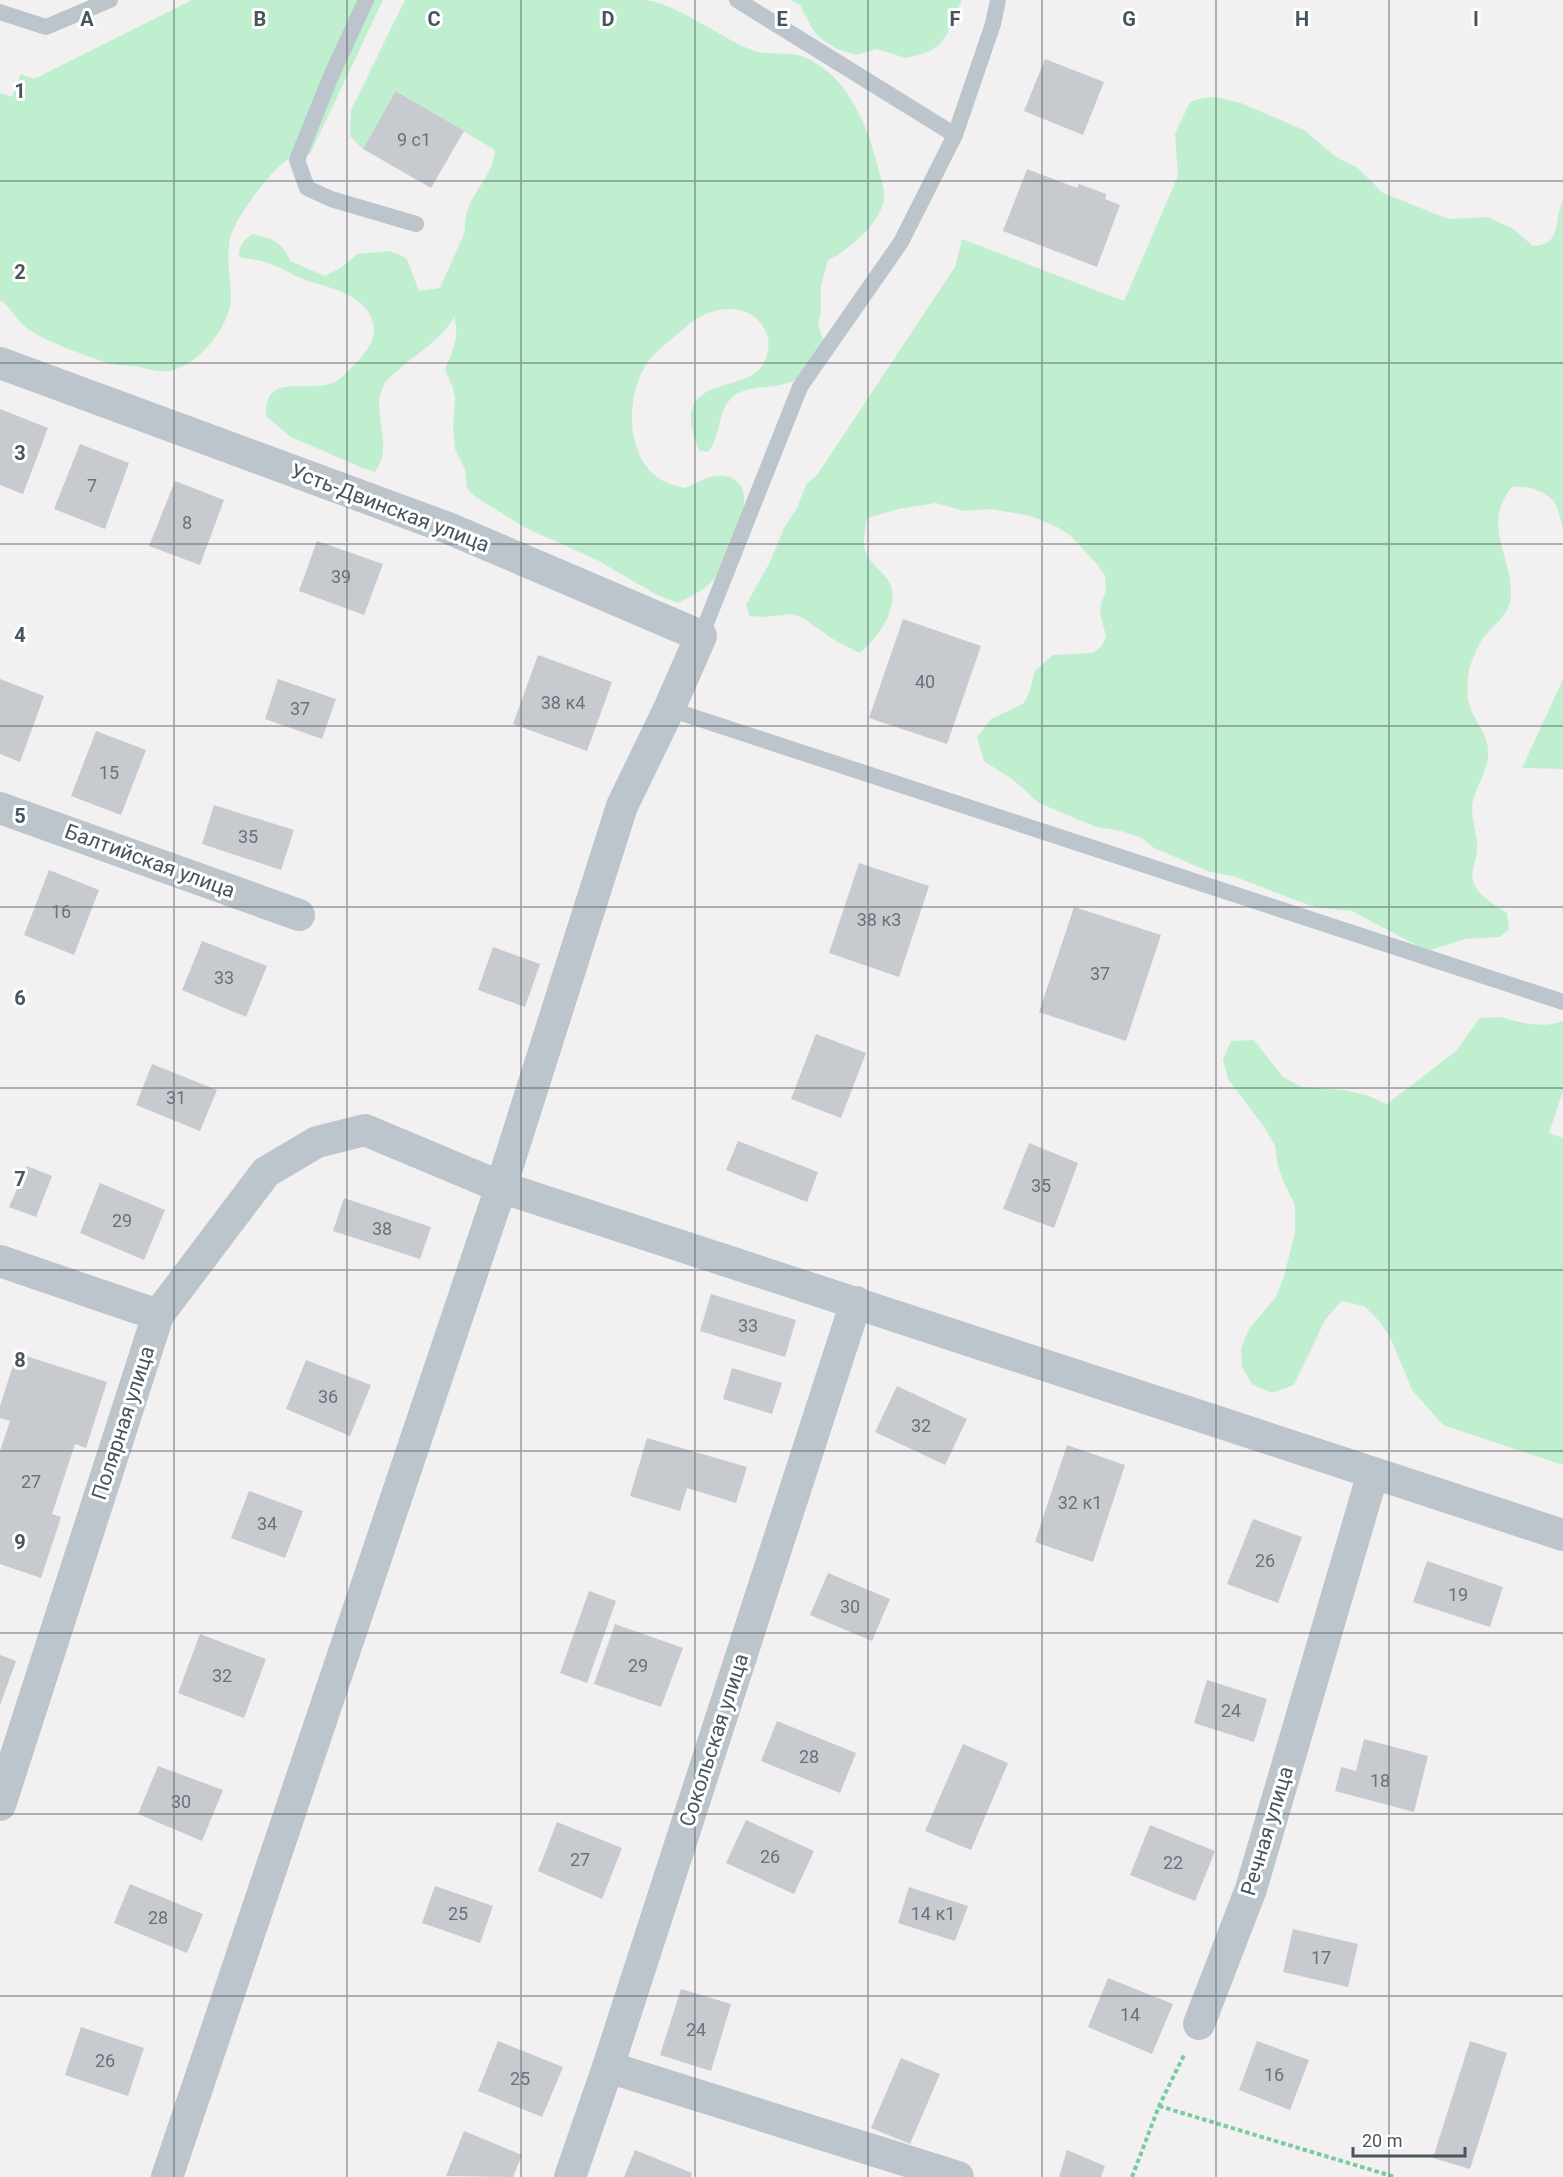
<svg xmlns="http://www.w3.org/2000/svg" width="1563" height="2177" font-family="Roboto,sans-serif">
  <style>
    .green { fill: #bfefce }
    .building { fill: #c7cbcf }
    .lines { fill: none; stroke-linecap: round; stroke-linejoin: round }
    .path { stroke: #78cc9d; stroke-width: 4; stroke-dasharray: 4.5 3; stroke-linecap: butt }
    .service { stroke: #bcc5cc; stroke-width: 16 }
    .minor { stroke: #bcc5cc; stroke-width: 32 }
    .grid { fill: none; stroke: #48555d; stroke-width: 1.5; stroke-opacity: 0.55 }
    .labels { text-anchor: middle; stroke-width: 6; stroke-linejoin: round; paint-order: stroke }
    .number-label { font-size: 18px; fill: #68727a }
    .street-label { font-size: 21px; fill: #48555d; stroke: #fff }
    .grid-label { font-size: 20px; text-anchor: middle; font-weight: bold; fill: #48555d; stroke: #fff; stroke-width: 6; stroke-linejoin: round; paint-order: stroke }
  </style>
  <rect width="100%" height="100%" fill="#f2f0f0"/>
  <!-- green -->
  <g class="green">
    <path d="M 192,0 L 383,0 L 310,154 C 304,155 297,155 292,157 C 273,166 234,219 230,239 C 226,258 231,280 231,298 C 230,327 198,365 170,371 C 158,373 146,368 134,366 C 127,365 119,366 111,364 C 87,356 48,343 28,329 C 17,322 8,303 0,300 L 0,93 L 12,97 L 21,74 L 34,79 Z"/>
    <path d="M 405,0 C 461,0 517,0 573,0 C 593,0 626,0 646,0 C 684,7 716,36 752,50 C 768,56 786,51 801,56 C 848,73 869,128 879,172 C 882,181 886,193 883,203 C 878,225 848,251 828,260 L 821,285 L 821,312 L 818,324 L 825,346 L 808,376 C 797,379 787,384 776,386 C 755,389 735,386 724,409 C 718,424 718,439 708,452 L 699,450 C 664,367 754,399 766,358 C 768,351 770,343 767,335 C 755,303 720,304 694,320 C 687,325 681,332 673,338 C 665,345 654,353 647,363 C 626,395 624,456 660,479 C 667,484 677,486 685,488 C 696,483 712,473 725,476 C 761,483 737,532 728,551 C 724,559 721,570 716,577 C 707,589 691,596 678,603 L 657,595 L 599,561 L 524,527 L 474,496 L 467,488 L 465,469 L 455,449 L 453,429 L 455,399 L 453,388 L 445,369 C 453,351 460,336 454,317 C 442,340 417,353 398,370 C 393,374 388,378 385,383 C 368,412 396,444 375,472 L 365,469 L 291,437 L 266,416 C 264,371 306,393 333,383 C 342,379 349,369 357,362 C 365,353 374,342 374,330 C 373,297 332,288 308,281 C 292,275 278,265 261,261 C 254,259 247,259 239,257 C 239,245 243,240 253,234 C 271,238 284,243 290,261 L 325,276 L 342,267 L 357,254 L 388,251 L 398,254 L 407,259 L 419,291 L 440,288 L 465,232 C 463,195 492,183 495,150 L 397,91 L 363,149 L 350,136 L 351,110 Z"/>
    <polygon points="790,0 962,0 946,36 939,45 928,52 906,58 877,49 856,55 837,49 820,38 813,30 800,5"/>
    <path d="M 1215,97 L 1241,103 L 1304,130 L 1335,156 L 1359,169 L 1383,193 L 1448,219 L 1487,217 L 1512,228 L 1533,246 C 1563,245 1553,221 1563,200 L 1563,529 C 1560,521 1560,512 1556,505 C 1549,491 1525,485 1512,487 C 1481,525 1512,554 1511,596 C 1510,616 1491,626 1481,641 C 1477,648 1473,658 1470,666 C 1467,678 1466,696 1470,707 C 1475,722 1487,734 1488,749 C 1490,768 1477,784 1473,801 C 1470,815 1476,829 1477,842 C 1478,852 1475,860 1473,869 C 1468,891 1492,903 1507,913 L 1509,929 L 1500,937 L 1465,939 L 1431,950 L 1418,946 L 1352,911 L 1315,907 L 1303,903 L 1233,876 L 1210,872 L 1154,848 L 1142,838 L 1121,831 L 1096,827 L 1039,803 L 1012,779 L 984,761 L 977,737 L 991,719 L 1024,703 L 1029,693 L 1035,671 L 1053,655 L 1092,653 L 1102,646 L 1106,636 L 1100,613 L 1101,603 L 1106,591 L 1105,576 L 1097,564 L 1070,535 L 1057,527 L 1031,516 L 991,509 L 964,511 L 936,503 L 899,509 L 867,518 C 866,527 862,541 865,550 C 869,563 880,569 888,580 C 903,603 878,640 859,653 L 836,641 L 803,618 L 792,614 L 763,617 L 750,616 L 746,605 L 770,562 L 784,528 L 797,508 L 807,483 L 817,475 L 955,267 L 962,239 L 1124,301 L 1178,176 L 1175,134 L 1190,102 L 1203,98 Z"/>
    <polygon points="1563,679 1563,769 1522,768"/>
    <path d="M 1500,1017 C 1523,1023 1540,1029 1563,1021 L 1563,1091 L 1549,1133 L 1563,1138 L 1563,1465 L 1443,1425 L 1412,1390 L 1391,1339 L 1380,1322 L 1364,1306 L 1341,1301 L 1325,1320 L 1294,1385 L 1272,1393 L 1252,1384 L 1242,1367 L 1241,1348 L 1249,1329 L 1276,1297 L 1284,1276 L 1295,1233 L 1295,1205 L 1285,1185 L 1278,1166 L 1275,1146 L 1265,1128 L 1228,1079 L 1223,1059 L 1231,1041 L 1254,1040 L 1283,1077 L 1302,1087 L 1343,1090 L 1366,1095 L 1387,1104 L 1455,1052 L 1480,1018 Z"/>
  </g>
  <!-- building -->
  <g class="building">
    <polygon points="1045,59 1104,82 1083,135 1024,111"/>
    <polygon points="396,91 464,131 431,188 363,149"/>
    <polygon points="1027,169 1077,188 1079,184 1106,194 1105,199 1120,205 1097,267 1003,231"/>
    <polygon points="0,409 48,428 23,494 0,485"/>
    <polygon points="80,444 129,463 105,529 54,509"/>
    <polygon points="175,481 224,500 200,565 149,546"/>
    <polygon points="317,541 383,564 364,615 299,591"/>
    <polygon points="903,619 981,646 947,744 869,718"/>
    <polygon points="538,655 612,682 587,751 513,724"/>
    <polygon points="0,679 44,696 20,762 0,754"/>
    <polygon points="278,679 336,699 322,739 265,719"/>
    <polygon points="96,731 146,750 121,815 71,796"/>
    <polygon points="214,805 294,830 281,870 202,844"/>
    <polygon points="859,863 929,886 899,977 829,953"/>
    <polygon points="49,870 99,890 74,955 24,935"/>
    <polygon points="1074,907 1161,935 1126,1041 1039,1012"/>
    <polygon points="202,941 267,966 246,1017 182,990"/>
    <polygon points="493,947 540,964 525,1007 478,990"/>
    <polygon points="816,1034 866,1053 841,1118 791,1099"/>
    <polygon points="152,1064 217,1090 200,1131 136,1105"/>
    <polygon points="738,1141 818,1172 807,1202 726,1170"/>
    <polygon points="1029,1143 1078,1163 1054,1228 1003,1209"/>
    <polygon points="27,1166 52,1176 36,1217 9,1207"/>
    <polygon points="100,1183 165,1210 144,1260 80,1233"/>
    <polygon points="344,1198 431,1227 420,1259 333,1231"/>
    <polygon points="711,1294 796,1320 785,1357 700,1331"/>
    <polygon points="17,1353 107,1382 86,1448 75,1444 52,1514 61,1517 41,1578 0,1564 0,1451 10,1421 0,1418 0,1406"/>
    <polygon points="306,1360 371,1385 350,1436 286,1409"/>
    <polygon points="732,1368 782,1383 772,1414 723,1399"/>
    <polygon points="897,1386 967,1419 945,1465 875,1432"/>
    <polygon points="647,1438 747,1467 736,1503 687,1488 680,1511 630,1496"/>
    <polygon points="1067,1445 1125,1465 1093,1562 1035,1542"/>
    <polygon points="249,1491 303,1511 285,1558 231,1538"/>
    <polygon points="1253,1519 1302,1537 1278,1603 1227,1584"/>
    <polygon points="1427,1561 1503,1587 1490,1627 1413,1602"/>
    <polygon points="828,1573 890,1599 872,1641 810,1615"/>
    <polygon points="589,1591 616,1601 587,1683 560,1673"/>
    <polygon points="615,1624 683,1648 661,1707 594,1684"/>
    <polygon points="200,1634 266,1659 244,1718 178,1693"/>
    <polygon points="0,1655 16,1661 0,1705"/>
    <polygon points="1207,1680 1267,1699 1254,1742 1194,1723"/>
    <polygon points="777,1721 856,1753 840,1793 761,1761"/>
    <polygon points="1364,1739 1428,1756 1414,1812 1335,1791 1341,1767 1356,1771"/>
    <polygon points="963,1744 1008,1763 971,1850 925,1831"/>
    <polygon points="158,1766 223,1790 202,1841 138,1814"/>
    <polygon points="746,1820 814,1851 794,1894 726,1863"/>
    <polygon points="557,1822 622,1848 602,1899 538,1871"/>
    <polygon points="1150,1825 1215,1851 1195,1901 1130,1875"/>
    <polygon points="130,1884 203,1914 187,1953 114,1923"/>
    <polygon points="435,1886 493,1906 480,1943 422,1923"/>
    <polygon points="909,1887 968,1906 955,1941 898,1923"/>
    <polygon points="1293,1929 1358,1944 1348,1987 1283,1972"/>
    <polygon points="1108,1978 1173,2004 1152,2054 1088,2027"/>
    <polygon points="681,1989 731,2004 711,2071 660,2055"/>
    <polygon points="81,2027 144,2048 128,2096 65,2075"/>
    <polygon points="498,2041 563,2067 542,2117 478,2091"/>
    <polygon points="1257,2041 1309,2060 1290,2110 1239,2090"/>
    <polygon points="1470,2041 1507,2053 1470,2169 1433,2158"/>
    <polygon points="901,2058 940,2074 910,2144 871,2128"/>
    <polygon points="464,2131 522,2155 513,2177 446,2176"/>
    <polygon points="635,2150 692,2173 691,2177 624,2177"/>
    <polygon points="1067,2150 1105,2166 1101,2177 1059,2177"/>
  </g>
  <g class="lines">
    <!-- path -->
    <g class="path">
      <polyline points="1159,2106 1395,2177"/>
      <polyline points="1132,2177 1159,2106 1184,2055"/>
    </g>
    <!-- service -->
    <g class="service">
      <polyline points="366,0 331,76 297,160 307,188 331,199 416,224"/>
      <polyline points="0,12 46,27 110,0"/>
      <polyline points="955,135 993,24 998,0"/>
      <polyline points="701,636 800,387 901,242 955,135 737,0"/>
      <polyline points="669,709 1563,1002"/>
    </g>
    <!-- minor -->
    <g class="minor">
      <polyline points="0,363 448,528 701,636 669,709 622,806 501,1187 167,2177"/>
      <polyline points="0,808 299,915"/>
      <polyline points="0,1261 158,1315"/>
      <polyline points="0,1805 158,1315 266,1172 317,1142 365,1130 501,1187 1563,1535"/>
      <polyline points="1199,2024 1251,1889 1373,1473"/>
      <polyline points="608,2067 958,2177"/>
      <polyline points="570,2177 608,2067 856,1302"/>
    </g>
  </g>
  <!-- grid -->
  <path class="grid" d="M 174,0 L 174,2177M 347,0 L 347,2177M 521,0 L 521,2177M 695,0 L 695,2177M 868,0 L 868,2177M 1042,0 L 1042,2177M 1216,0 L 1216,2177M 1389,0 L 1389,2177M 0,181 L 1563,181M 0,363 L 1563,363M 0,544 L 1563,544M 0,726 L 1563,726M 0,907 L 1563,907M 0,1088 L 1563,1088M 0,1270 L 1563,1270M 0,1451 L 1563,1451M 0,1633 L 1563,1633M 0,1814 L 1563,1814M 0,1996 L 1563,1996"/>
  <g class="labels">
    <!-- number labels -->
    <g class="number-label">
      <text x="414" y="146">9 с1</text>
      <text x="92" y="492">7</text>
      <text x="187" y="529">8</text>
      <text x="341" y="583">39</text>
      <text x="925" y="688">40</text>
      <text x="563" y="709">38 к4</text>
      <text x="300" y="715">37</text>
      <text x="109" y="779">15</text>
      <text x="248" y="843">35</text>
      <text x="61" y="918">16</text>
      <text x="879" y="926">38 к3</text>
      <text x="1100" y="980">37</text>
      <text x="224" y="984">33</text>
      <text x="176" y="1104">31</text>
      <text x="1041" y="1192">35</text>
      <text x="122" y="1227">29</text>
      <text x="382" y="1235">38</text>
      <text x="748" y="1332">33</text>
      <text x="328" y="1403">36</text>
      <text x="921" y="1432">32</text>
      <text x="31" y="1488">27</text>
      <text x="1080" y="1509">32 к1</text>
      <text x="267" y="1530">34</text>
      <text x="1265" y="1567">26</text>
      <text x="1458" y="1601">19</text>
      <text x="850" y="1613">30</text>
      <text x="638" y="1672">29</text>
      <text x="222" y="1682">32</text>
      <text x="1231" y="1717">24</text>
      <text x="809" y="1763">28</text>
      <text x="1380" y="1787">18</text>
      <text x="181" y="1808">30</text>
      <text x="770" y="1863">26</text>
      <text x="580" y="1866">27</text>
      <text x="1173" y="1869">22</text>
      <text x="458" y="1920">25</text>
      <text x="933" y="1920">14 к1</text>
      <text x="158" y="1924">28</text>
      <text x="1321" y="1964">17</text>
      <text x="1130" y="2021">14</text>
      <text x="696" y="2036">24</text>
      <text x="105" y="2067">26</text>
      <text x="1274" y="2081">16</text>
      <text x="520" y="2085">25</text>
    </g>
    <!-- street labels -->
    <g class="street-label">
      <text transform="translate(390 508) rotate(21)" y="7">Усть-Двинская улица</text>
      <text transform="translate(150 861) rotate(20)" y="7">Балтийская улица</text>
      <text transform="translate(123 1423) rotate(-72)" y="7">Полярная улица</text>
      <text transform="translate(714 1740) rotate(-72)" y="7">Сокольская улица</text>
      <text transform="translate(1267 1831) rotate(-73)" y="7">Речная улица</text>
    </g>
  </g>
  <g class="grid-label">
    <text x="87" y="26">A</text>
    <text x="260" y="26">B</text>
    <text x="434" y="26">C</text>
    <text x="608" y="26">D</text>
    <text x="782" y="26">E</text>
    <text x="955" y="26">F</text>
    <text x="1129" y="26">G</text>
    <text x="1302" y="26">H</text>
    <text x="1476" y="26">I</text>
    <text x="20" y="98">1</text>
    <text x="20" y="279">2</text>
    <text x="20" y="460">3</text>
    <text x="20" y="642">4</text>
    <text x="20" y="823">5</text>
    <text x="20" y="1005">6</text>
    <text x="20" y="1186">7</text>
    <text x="20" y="1367">8</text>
    <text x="20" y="1549">9</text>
  </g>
  <!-- scale -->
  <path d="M1353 2147v9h112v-9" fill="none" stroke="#48555d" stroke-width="3"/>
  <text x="1362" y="2147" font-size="18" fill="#48555d" stroke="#ffffff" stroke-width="4.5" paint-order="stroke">20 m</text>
</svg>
